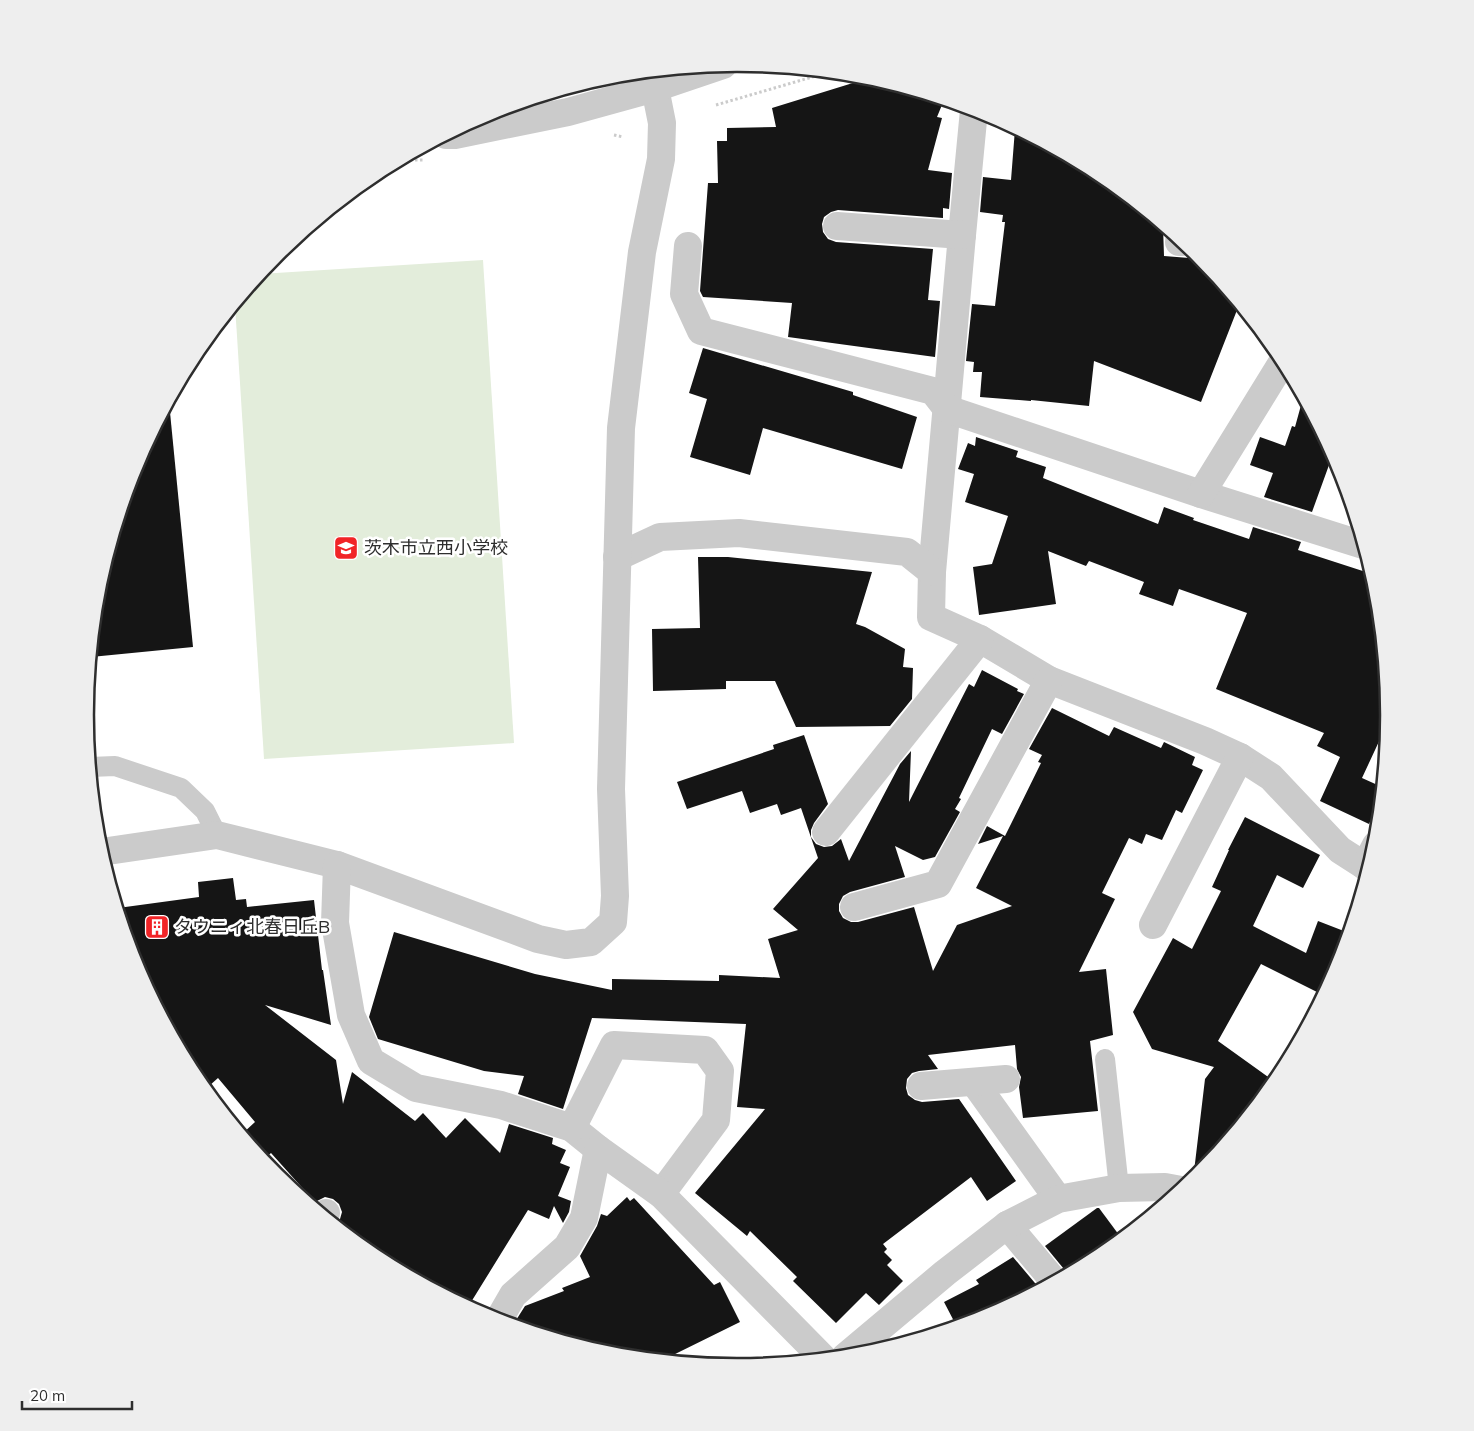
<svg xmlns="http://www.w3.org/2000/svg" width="1474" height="1431" font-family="Mulish,'Noto Sans JP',sans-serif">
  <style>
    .green { fill: #e3eddb }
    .building { fill: #151515 }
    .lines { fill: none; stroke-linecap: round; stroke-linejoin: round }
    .path { stroke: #cbcbcb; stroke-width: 3; stroke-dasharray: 2.5 2.5; stroke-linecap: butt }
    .service { stroke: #cbcbcb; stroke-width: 20 }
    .minor { stroke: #cbcbcb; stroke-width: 28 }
    .tertiary { stroke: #cbcbcb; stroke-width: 28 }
    .labels { text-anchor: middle; stroke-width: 5; stroke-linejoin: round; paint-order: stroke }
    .poi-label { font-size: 18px; fill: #2e2e2e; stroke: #fff; text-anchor: start }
    .rim { fill: none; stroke: #2e2e2e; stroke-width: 2.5 }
  </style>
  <rect width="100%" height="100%" fill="#fff"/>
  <!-- green -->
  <g class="green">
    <polygon points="622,75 578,89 557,92 610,76"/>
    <polygon points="483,260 514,743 264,759 235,305 260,274"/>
  </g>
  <!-- building -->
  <g class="building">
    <polygon points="869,78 944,100 937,117 942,118 928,170 952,173 949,209 943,208 943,218 838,210 831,212 824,217 822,224 823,232 828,239 836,242 933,249 928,300 940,301 935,357 788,337 792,303 703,297 700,291 708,183 718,183 717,141 727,141 727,128 776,127 772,108"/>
    <polygon points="1015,129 1099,174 1163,226 1164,256 1202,259 1239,305 1201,402 1094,361 1089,406 1031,400 1031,401 980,397 982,372 973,372 974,362 966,361 972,304 995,306 1005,222 1002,222 1003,215 980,212 983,177 1011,180"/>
    <polygon points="703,348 853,392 853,395 917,417 902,469 763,428 750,475 690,457 707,399 689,393"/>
    <polygon points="1303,398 1333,454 1312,512 1264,497 1273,473 1250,465 1260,437 1285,446 1292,426 1295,427"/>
    <polygon points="169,402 193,647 91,657 98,588 135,466"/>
    <polygon points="976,437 1018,451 1016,457 1046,467 1043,478 1158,524 1164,507 1194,518 1193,520 1249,539 1253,527 1301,542 1298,550 1372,574 1376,589 1389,716 1388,722 1362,778 1382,787 1380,800 1369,824 1320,801 1340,757 1317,746 1324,733 1216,689 1247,613 1179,589 1173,606 1139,594 1144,582 1089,561 1086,566 1048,551 1056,604 979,615 973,567 992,564 1008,516 965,502 974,474 958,469 968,443 975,446"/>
    <polygon points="698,557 728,557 872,572 856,624 865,627 905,649 903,667 913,668 912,699 890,726 796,727 775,681 726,681 726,689 653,691 652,629 700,628"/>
    <polygon points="982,670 1018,689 1017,691 1024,694 1002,734 992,729 959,798 961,799 955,809 960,812 935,857 923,860 895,846 905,877 850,892 843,896 839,904 839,911 843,918 851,922 858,922 914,907 933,971 957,925 1012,906 976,888 1003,836 978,844 987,826 1005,836 1041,763 1038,762 1042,755 1029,749 1052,708 1109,736 1114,727 1161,748 1164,742 1195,757 1192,765 1203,770 1182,813 1176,810 1162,840 1146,834 1142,844 1129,838 1102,893 1115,899 1079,972 1106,969 1113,1035 1090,1041 1098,1111 1023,1118 1019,1087 1021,1077 1017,1069 1015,1045 928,1055 938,1069 919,1071 912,1073 907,1079 906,1088 908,1095 915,1100 922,1102 959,1099 1016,1181 987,1201 971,1177 883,1244 887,1249 884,1252 892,1260 887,1265 903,1281 879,1305 866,1293 836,1323 793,1281 797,1277 750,1231 747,1236 695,1193 765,1109 737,1107 746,1024 592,1018 563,1109 518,1094 524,1076 484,1071 378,1039 369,1017 394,932 535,974 612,990 612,979 719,981 719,975 780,978 768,939 798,930 773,909 818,858 801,808 781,815 777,804 750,813 742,791 687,809 677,782 774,749 773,745 804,735 828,804 814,823 811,830 811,837 816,844 824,847 832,846 841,839 849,861 900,764 911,751 909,802 969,684 974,687"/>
    <polygon points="1245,817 1320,855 1303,888 1277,875 1253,926 1306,953 1318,921 1349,933 1339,965 1323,995 1261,964 1218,1041 1275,1082 1193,1180 1205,1079 1214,1067 1152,1049 1133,1012 1173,938 1192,949 1221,891 1212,887 1229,850 1228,850"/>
    <polygon points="233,878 236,900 246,899 247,907 314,900 322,970 323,970 331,1025 265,1005 336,1060 343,1104 352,1072 415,1121 423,1113 446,1138 465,1118 500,1153 509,1124 553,1138 552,1144 566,1150 560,1163 570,1167 558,1196 571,1201 569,1212 563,1223 554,1206 549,1219 528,1210 468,1307 375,1257 338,1227 336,1225 340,1219 342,1212 339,1204 333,1199 325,1197 315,1202 271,1153 263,1160 242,1134 255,1122 218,1078 209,1086 204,1080 200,1083 195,1077 135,965 118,908 199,897 198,882"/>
    <polygon points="627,1197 630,1201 634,1198 714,1285 720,1282 740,1322 663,1360 610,1355 513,1325 525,1306 564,1291 562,1288 590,1277 580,1256 597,1226 601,1214 607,1216"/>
    <polygon points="1097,1208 1099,1208 1122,1239 1099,1258 1068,1274 1045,1246"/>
    <polygon points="1013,1257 1040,1289 986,1318 957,1327 944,1302 979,1284 976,1280"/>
  </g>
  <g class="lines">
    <!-- path -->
    <g class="path">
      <polyline points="716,105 826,73"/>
      <polyline points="614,135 623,137"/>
      <polyline points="400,160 425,160"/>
    </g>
    <!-- service -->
    <g class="service">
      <polyline points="90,767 115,766 181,788 205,811 217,835"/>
      <polyline points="1105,1059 1119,1188"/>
    </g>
    <!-- minor -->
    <g class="minor">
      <polyline points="974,110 962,235 932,572 931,617 980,639 1049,680 1205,741 1240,757 1271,777 1340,850 1368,868"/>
      <polyline points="837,226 962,235"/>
      <polyline points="1179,242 1183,242"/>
      <polyline points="688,246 684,294 701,331 933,391 947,409 1201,494 1363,545"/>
      <polyline points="1201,494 1283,361"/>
      <polyline points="617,557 660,537 739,533 907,552 932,572"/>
      <polyline points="826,832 980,639"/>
      <polyline points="101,852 217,835 337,865 538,939 566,945 591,942 613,922 615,896 611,789 621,428 642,252 661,159 662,123 655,88"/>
      <polyline points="337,865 335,923 351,1015 371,1061 416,1088 501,1105 572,1128 598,1149"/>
      <polyline points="1365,866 1376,845"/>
      <polyline points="854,907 938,884 1049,680"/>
      <polyline points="1153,925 1240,757"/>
      <polyline points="974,1082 1058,1199"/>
      <polyline points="921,1086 1006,1079"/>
      <polyline points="572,1128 614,1045 705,1050 720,1071 716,1120 661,1194"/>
      <polyline points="323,1215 326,1213"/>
      <polyline points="1007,1225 1054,1281"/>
      <polyline points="498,1321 513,1295 567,1247 584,1218 598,1149 661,1194 824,1359"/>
      <polyline points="845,1357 945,1273 1007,1225 1058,1199 1119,1188 1165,1187 1181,1190"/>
    </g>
    <!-- tertiary -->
    <polyline class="tertiary" points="446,135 455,135 568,112 655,88 723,65"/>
  </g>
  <!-- icons -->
  <defs>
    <symbol id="school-square" viewBox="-11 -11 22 22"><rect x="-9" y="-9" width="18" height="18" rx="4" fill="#f12427" stroke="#fff"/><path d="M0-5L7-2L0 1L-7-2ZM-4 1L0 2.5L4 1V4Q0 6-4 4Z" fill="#fff"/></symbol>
    <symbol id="building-square" viewBox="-11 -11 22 22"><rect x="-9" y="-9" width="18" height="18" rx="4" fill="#f12427" stroke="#fff"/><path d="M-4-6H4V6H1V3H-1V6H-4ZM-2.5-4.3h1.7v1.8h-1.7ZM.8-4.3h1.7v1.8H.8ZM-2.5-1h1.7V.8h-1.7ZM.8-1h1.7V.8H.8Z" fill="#fff"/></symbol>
  </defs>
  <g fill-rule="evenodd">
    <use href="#school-square" x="332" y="534" width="28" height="28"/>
    <use href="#building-square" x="143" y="913" width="28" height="28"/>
  </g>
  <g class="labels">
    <!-- poi labels -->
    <g class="poi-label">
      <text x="364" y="554">茨木市立西小学校</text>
      <text x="174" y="933">タウニィ北春日丘B</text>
    </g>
  </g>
  <!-- crop -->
  <path d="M0 0H1474V1431H0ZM94 715a643 643 0 1 1 1286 0a643 643 0 1 1-1286 0Z" fill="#eee" fill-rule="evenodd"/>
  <path class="rim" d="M94 715a643 643 0 1 1 1286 0a643 643 0 1 1-1286 0Z"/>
  <!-- scale -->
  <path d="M22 1401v8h110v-8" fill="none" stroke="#2e2e2e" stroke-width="2.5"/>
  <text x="30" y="1401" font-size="15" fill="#2e2e2e" stroke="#ffffff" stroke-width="4" paint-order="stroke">20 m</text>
</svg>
